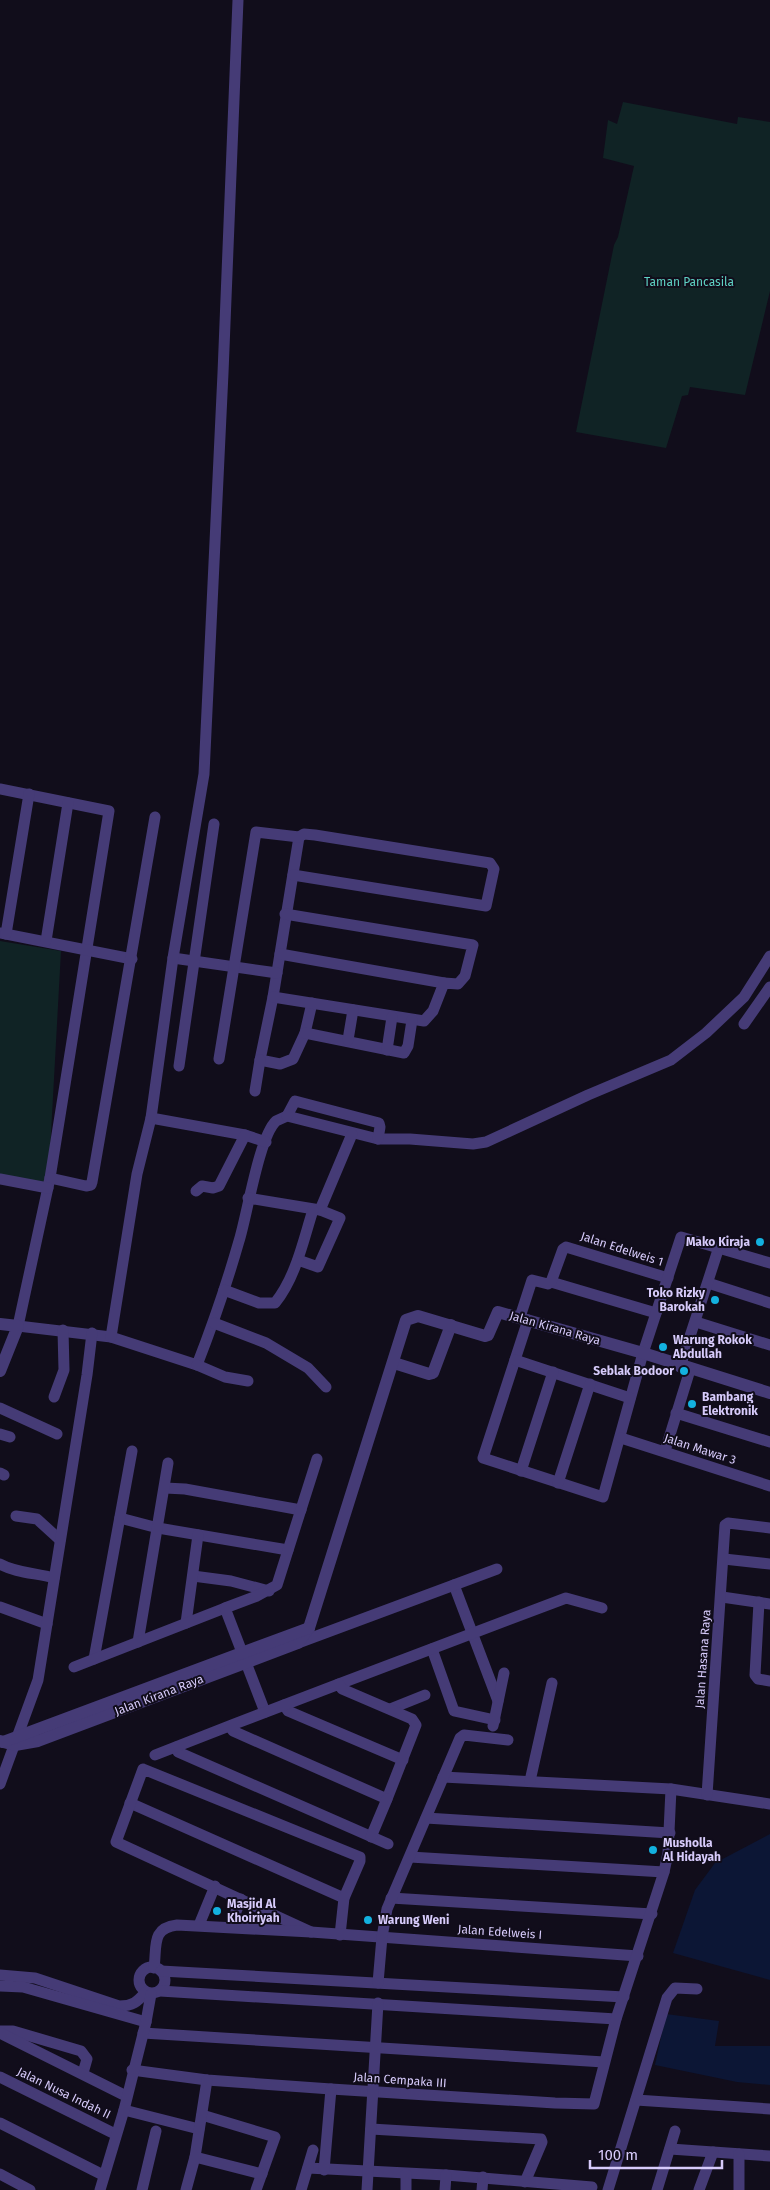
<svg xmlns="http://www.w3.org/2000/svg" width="770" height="2190" font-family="'Fira Sans',sans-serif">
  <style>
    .green { fill: #102325 }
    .water { fill: #0c1635 }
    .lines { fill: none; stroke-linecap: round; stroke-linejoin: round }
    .minor { stroke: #453b76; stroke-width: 11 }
    .tertiary { stroke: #453b76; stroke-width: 12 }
    .poi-dot { fill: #13b1df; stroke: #110d1b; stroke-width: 2 }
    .labels { text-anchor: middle; stroke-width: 4; stroke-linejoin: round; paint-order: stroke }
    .park-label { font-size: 12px; fill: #5fd3c5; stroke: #110d1b }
    .poi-label { font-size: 12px; font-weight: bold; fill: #d7cbfb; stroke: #110d1b; text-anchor: start }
    .street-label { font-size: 12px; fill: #d7cbfb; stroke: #110d1b }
  </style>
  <rect width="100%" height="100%" fill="#110d1b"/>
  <!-- green -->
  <g class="green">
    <polygon points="623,102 737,124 738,117 770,122 770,291 745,395 690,387 688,395 682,396 666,448 576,432 614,245 618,237 634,166 603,158 608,120 617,124"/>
    <polygon points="0,941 61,951 48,1188 0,1179"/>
  </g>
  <!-- water -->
  <g class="water">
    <polygon points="770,1834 770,1980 673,1953 695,1890 715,1863"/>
    <polygon points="666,2014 719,2021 715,2046 770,2046 770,2085 737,2082 655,2065"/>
  </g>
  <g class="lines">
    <!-- minor -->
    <g class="minor">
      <path d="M 0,789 L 109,811 L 50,1178 L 18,1326 L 111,1337 L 197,1365 C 213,1324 227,1283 239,1241 C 247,1216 259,1137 276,1121 L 287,1116 L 378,1139 L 410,1139 L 473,1144 L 486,1142 L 588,1095 L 671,1060 L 706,1033 L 744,997 L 770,956"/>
      <polyline points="299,837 273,997 260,1060 280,1064 293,1059 305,1033 312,1003"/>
      <polyline points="0,933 132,959"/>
      <polyline points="6,934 29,794"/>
      <polyline points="46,941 68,803"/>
      <polyline points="280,954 444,983"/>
      <polyline points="173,958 277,973"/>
      <polyline points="273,997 424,1021 433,1011 444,983 458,984 465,976 473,945 285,914"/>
      <polyline points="744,1024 770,987"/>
      <polyline points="305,1033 404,1053 408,1046 412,1020"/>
      <polyline points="348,1040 353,1010"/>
      <polyline points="387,1050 392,1017"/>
      <polyline points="219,1059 256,832 299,837 304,834 315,835 490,863 494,869 486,906 293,875"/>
      <polyline points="179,1066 214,824"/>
      <polyline points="255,1091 260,1060"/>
      <polyline points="287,1116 295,1101 379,1123 380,1127 378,1139"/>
      <polyline points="151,1118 245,1135 266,1142"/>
      <polyline points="50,1178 86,1186 91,1185 92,1182 155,817"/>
      <polyline points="0,1179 48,1188"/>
      <polyline points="196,1191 202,1186 213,1188 219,1186 245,1135"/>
      <polyline points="248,1198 320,1210 340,1218 318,1267 298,1260"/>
      <polyline points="320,1210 352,1134"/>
      <polyline points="551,1282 656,1313"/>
      <polyline points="708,1283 770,1303"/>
      <path d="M 224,1290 L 259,1303 L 275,1303 C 296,1277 303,1241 313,1210"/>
      <polyline points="520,1317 532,1280 548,1284 551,1282 563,1249 566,1247 668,1278"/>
      <polyline points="528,1320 483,1458 603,1497 643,1353 681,1237 770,1263"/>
      <polyline points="696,1322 770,1345"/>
      <polyline points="214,1323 266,1343 308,1368 326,1387"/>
      <polyline points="111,1337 137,1174 151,1118 173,958 204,774 223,373 238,0"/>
      <polyline points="515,1360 630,1398"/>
      <polyline points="197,1365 225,1377 248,1381"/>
      <polyline points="680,1367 719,1247"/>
      <polyline points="54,1397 64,1370 63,1330"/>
      <polyline points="0,1408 57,1434"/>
      <polyline points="676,1413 770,1442"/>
      <polyline points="0,1434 10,1437"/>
      <polyline points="621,1438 770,1486"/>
      <polyline points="665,1451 690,1370"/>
      <polyline points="521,1471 553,1372"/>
      <polyline points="0,1473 4,1475"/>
      <polyline points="558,1483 590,1384"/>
      <polyline points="165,1488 185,1489 301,1510"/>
      <polyline points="16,1516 37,1519 60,1540"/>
      <polyline points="120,1518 158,1528 288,1550"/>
      <polyline points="724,1559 770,1564"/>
      <path d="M 0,1564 C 16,1573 36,1573 54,1578"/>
      <polyline points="193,1576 231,1581 269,1591"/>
      <polyline points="454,1585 498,1701"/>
      <polyline points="722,1597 770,1604"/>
      <polyline points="759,1602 755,1675 758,1679 770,1681"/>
      <polyline points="0,1607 47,1624"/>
      <polyline points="186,1623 198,1535"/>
      <polyline points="138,1642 168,1463"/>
      <polyline points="298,1643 497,1569"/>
      <polyline points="432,1649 454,1711 495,1720"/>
      <polyline points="94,1659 132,1451"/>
      <polyline points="74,1667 225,1608"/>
      <polyline points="339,1684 566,1598 602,1608"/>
      <polyline points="284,1705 288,1711 403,1760"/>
      <polyline points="390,1709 425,1695"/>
      <polyline points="265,1712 225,1608 257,1596 277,1585 317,1459"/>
      <polyline points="493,1726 504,1673"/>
      <polyline points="176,1747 178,1752 388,1844"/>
      <path d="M 155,1755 C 216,1731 278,1707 339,1684 L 342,1689 L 412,1719 L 416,1725 L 387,1799 L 233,1731 L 230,1726"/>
      <polyline points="443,1777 671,1789 770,1804"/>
      <polyline points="530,1781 552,1683"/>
      <polyline points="0,1784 38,1680 87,1375 92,1333"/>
      <polyline points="707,1795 725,1525 728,1523 770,1528"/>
      <polyline points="130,1803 344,1898"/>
      <polyline points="426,1818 670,1833"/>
      <polyline points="371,1837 387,1799"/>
      <polyline points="410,1857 664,1872"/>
      <polyline points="391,1898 652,1914"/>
      <polyline points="199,1925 215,1886"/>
      <polyline points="230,1927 241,1899"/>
      <polyline points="311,1932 116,1842 143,1769 360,1857 360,1861 344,1898 340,1935"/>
      <circle cx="152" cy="1980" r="13"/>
      <path d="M 154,1968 C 157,1946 151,1928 177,1925 L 311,1932 L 638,1956"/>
      <polyline points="161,1971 624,1997"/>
      <path d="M 0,1975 L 35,1978 L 119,2006 C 133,2006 137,2002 146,1992"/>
      <polyline points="378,1983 382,1937 387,1909 460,1738 464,1735 508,1740"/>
      <polyline points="0,1986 23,1987 146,2022"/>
      <polyline points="160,1991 616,2019"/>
      <polyline points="0,2031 13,2031 81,2051 87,2059 83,2073"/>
      <polyline points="0,2033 126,2096"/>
      <polyline points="143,2033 604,2062"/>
      <polyline points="132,2070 207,2080 331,2089 555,2103 594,2104 616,2019 664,1872 668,1853 671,1789"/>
      <polyline points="0,2077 115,2134"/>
      <polyline points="636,2100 770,2109"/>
      <polyline points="124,2110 199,2129"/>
      <polyline points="202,2115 275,2137 256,2190"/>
      <polyline points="0,2123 103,2175"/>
      <polyline points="371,2129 541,2139 542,2142 525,2182"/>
      <polyline points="670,2149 770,2156"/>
      <polyline points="739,2154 739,2190"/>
      <polyline points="195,2157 262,2174"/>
      <polyline points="308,2168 446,2175 592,2187"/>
      <polyline points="324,2170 331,2089"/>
      <polyline points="0,2174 30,2190"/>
      <polyline points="100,2190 124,2110 146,2022 151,1994"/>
      <polyline points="142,2190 156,2131"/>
      <polyline points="186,2190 195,2157 207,2080"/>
      <polyline points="301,2190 313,2150"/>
      <polyline points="367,2190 378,2003"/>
      <polyline points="406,2190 406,2174"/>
      <polyline points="445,2190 446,2175"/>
      <polyline points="482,2190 483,2177"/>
      <polyline points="608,2190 667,1998 675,1988 697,1989"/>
      <polyline points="657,2190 675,2131"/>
      <polyline points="699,2190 713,2152"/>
    </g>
    <!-- tertiary -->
    <g class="tertiary">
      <polyline points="0,1324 18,1326 0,1371"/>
      <polyline points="394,1363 429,1374 433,1373 451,1325"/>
      <polyline points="0,1741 15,1745 38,1741 298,1643 309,1628 406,1320 418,1316 485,1336 488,1335 498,1312 643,1353 770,1393"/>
      <polyline points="3,1742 309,1628"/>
    </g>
  </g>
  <!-- markers -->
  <g class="poi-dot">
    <circle cx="760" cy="1242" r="5"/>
    <circle cx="715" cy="1300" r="5"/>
    <circle cx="663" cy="1347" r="5"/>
    <circle cx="684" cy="1371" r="5"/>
    <circle cx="692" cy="1404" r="5"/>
    <circle cx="653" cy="1850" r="5"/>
    <circle cx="217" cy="1911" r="5"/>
    <circle cx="368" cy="1920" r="5"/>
  </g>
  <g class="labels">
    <!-- park labels -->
    <g class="park-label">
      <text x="689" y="286">Taman Pancasila</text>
    </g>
    <!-- poi labels -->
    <g class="poi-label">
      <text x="750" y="1246" text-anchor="end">Mako Kiraja</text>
      <text x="705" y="1297" text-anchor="end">Toko Rizky<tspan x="705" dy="14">Barokah</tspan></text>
      <text x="673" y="1344">Warung Rokok<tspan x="673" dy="14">Abdullah</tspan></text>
      <text x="674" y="1375" text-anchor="end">Seblak Bodoor</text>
      <text x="702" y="1401">Bambang<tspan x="702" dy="14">Elektronik</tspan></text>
      <text x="663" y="1847">Musholla<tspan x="663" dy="14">Al Hidayah</tspan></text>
      <text x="227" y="1908">Masjid Al<tspan x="227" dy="14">Khoiriyah</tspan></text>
      <text x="378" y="1924">Warung Weni</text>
    </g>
    <!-- street labels -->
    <g class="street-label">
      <text transform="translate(622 1249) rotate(18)" y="4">Jalan Edelweis 1</text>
      <text transform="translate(555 1328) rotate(16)" y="4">Jalan Kirana Raya</text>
      <text transform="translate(700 1449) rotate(18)" y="4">Jalan Mawar 3</text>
      <text transform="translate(703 1659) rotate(-86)" y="4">Jalan Hasana Raya</text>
      <text transform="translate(159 1695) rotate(-21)" y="4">Jalan Kirana Raya</text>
      <text transform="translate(500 1932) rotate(4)" y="4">Jalan Edelweis I</text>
      <text transform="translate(400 2080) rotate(4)" y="4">Jalan Cempaka III</text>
      <text transform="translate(64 2093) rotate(26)" y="4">Jalan Nusa Indah II</text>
    </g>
  </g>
  <!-- scale -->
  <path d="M590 2160v8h132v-8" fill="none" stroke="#d7cbfb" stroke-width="2.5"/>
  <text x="598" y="2160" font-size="15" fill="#d7cbfb" stroke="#110d1b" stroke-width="4" paint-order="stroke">100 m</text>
</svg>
